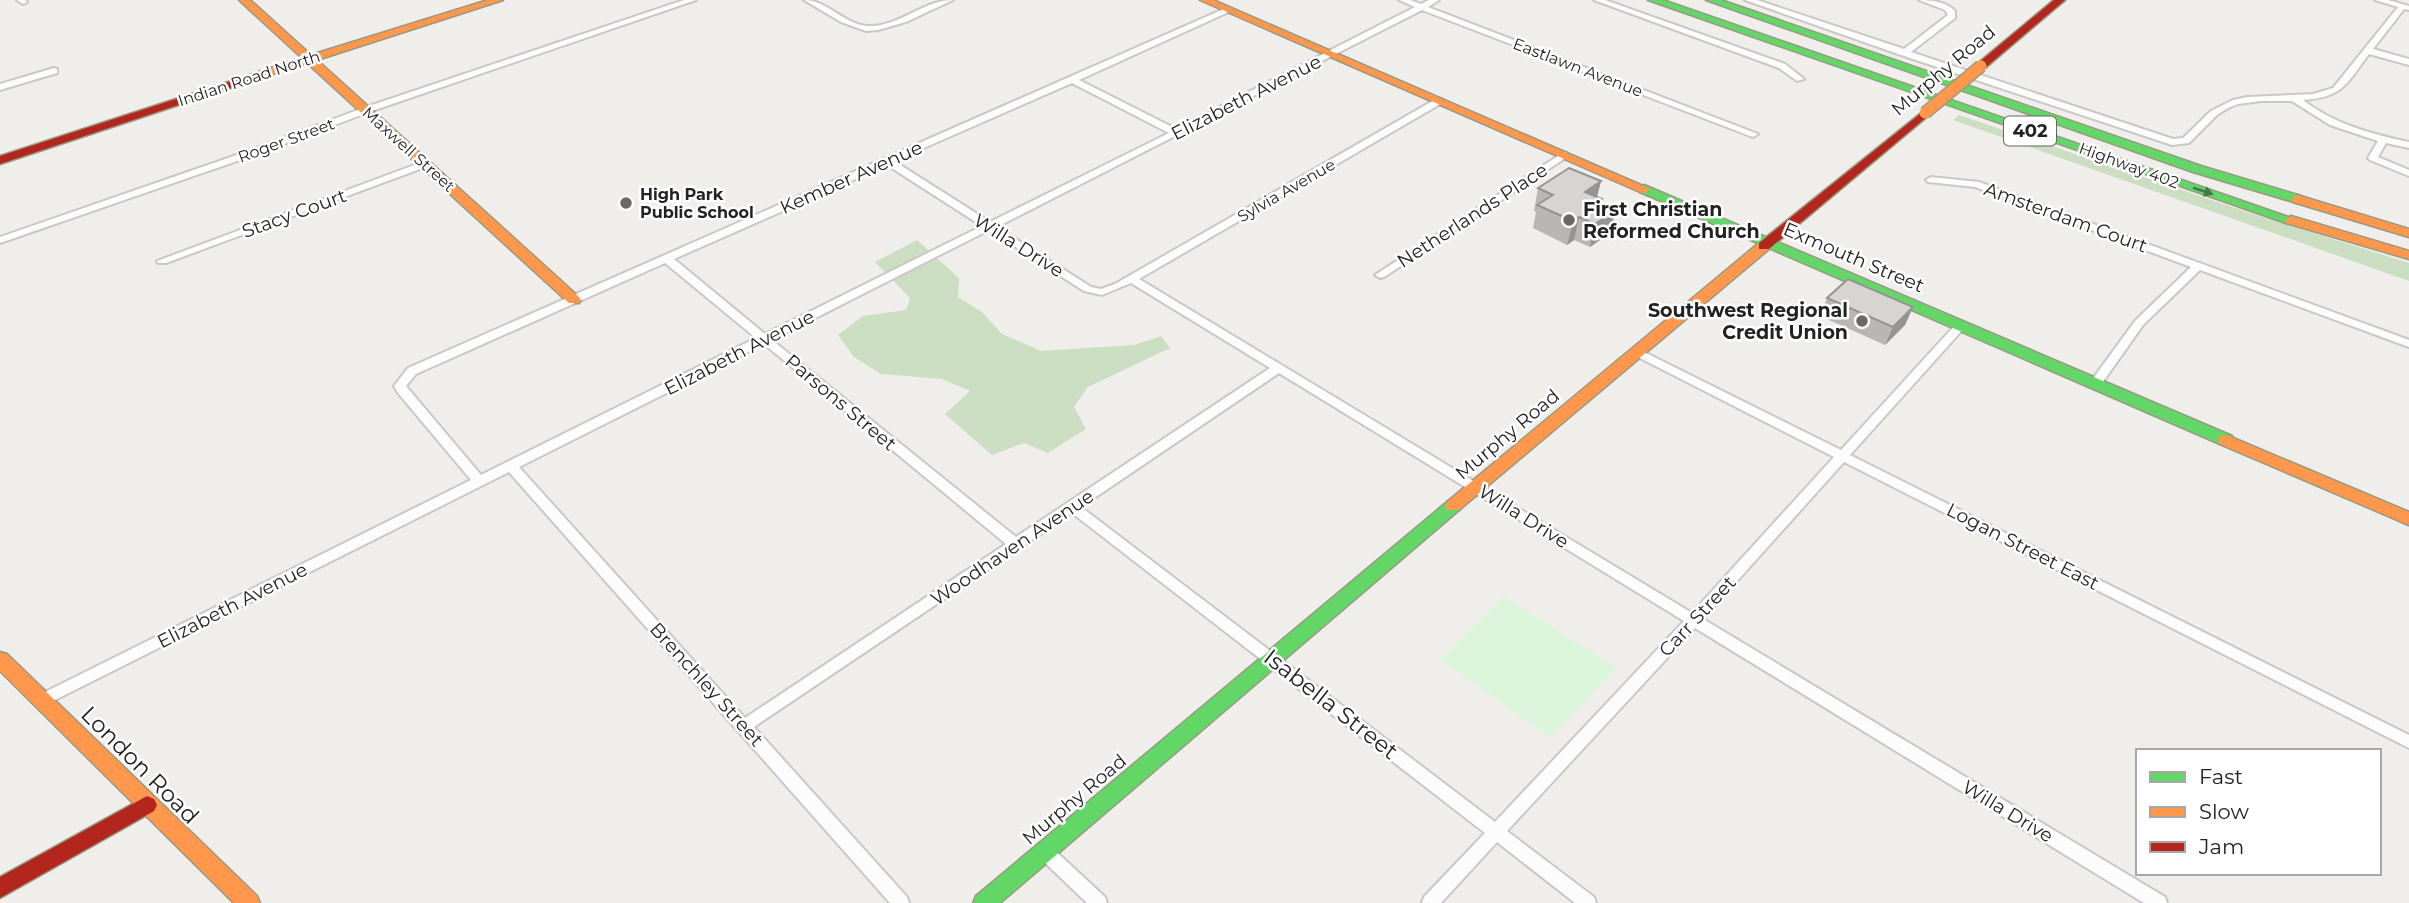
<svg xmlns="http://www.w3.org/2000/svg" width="2409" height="903" font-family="Montserrat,sans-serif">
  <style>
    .forest { fill: #cbdec1 }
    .park { fill: #daf5da }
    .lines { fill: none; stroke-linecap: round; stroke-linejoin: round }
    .street-casing { stroke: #c9c8c7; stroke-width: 4 }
    .fast-casing { stroke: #999a82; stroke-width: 3 }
    .slow-casing { stroke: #999a82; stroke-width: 3 }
    .jam-casing { stroke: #999a82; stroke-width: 3 }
    .street { fill: #fdfcfc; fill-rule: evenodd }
    .fast { fill: #63d668; fill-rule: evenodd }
    .slow { fill: #ff974d; fill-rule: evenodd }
    .jam { fill: #b3261e; fill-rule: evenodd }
    .slow-bridge-casing { stroke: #999a82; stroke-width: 14; stroke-linecap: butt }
    .slow-bridge { stroke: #ff974d; stroke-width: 11 }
    .wall { fill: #b9b6b5 }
    .shaded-wall { fill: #969493 }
    .building { fill: #d7d4d2; stroke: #969493; stroke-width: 2 }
    .oneway { fill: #427c45 }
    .poi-dot { fill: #6a6968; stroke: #fff; stroke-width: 2.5 }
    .labels { text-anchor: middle; stroke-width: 5; stroke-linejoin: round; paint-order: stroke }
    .far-street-label { font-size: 16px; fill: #222; stroke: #fff }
    .far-poi-label { font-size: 16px; font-weight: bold; fill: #222; stroke: #fff; text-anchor: start }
    .shield { fill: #fff; stroke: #646464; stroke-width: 2 }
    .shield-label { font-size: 18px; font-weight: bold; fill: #222 }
    .street-label { font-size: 19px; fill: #222; stroke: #fff }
    .poi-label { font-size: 19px; font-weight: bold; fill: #222; stroke: #fff; text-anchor: start }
    .near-street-label { font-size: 23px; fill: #222; stroke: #fff }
  </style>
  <rect width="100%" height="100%" fill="#f0eeeb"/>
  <!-- forest -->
  <g class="forest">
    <polygon points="1959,115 2247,212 2409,263 2409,281 1953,120"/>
    <polygon points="917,240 959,278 958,297 982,312 1002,334 1041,351 1134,345 1161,336 1170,348 1088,387 1074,407 1086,429 1048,453 1024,443 992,455 945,414 970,391 942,379 881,374 854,357 838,335 863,316 906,310 910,298 875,262"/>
  </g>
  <!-- park -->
  <polygon class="park" points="1504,597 1617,668 1550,737 1440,659"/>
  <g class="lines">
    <defs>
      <g id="street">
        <polygon points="17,0 25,0 27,2 23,4"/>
        <polygon points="684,0 696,0 369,112 260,153 0,243 0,237 254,149 363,108"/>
        <path d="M 804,0 C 828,0 845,26 870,26 C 900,26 924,0 953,0 L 906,22 L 878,30 L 866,31 L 841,22 Z"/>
        <path d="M 1399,0 L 1410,0 L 1421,4 L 1429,0 L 1439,0 L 1428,7 L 1758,134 L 1753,137 L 1750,136 L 1422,10 L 997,227 L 1091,287 L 1101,289 L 1115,284 L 1436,99 L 1442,99 L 1442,103 L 1139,279 L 1692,613 L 1834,457 L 1632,354 L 1630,352 L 1632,350 L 1640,350 L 1841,450 L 1957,323 L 1965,323 L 1966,325 L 1965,327 L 1850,455 L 2409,735 L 2409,748 L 1844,462 L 1703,619 L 2165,897 L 2167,903 L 2144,903 L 1695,628 L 1507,831 L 1594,897 L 1596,903 L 1575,903 L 1497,842 L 1441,903 L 1422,903 L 1424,897 L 1485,833 L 1072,513 L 754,727 L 907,897 L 909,903 L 890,903 L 509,472 L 47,704 L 42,706 L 37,704 L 35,700 L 37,696 L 471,480 L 398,393 L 394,386 L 408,368 L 1226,8 L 1233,10 L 1079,80 L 1176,129 L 1415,7 ZM 1072,83 L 1169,133 L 990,222 L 894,161 ZM 887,165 L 982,226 L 765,334 L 674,259 ZM 989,230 L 1084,291 L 1102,295 L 1131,283 L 1270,368 L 1016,537 L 772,340 ZM 665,263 L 756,338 L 481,475 L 406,386 L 416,374 ZM 764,344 L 1006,544 L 745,718 L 519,467 ZM 1279,373 L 1684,621 L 1495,822 L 1081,507 Z"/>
        <polygon points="1594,0 1605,0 1785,64 1804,79 1797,81 1779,68"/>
        <path d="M 1745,0 L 1757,0 L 1904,49 L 1948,15 L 1945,10 L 1919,0 C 1931,0 1947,2 1955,11 L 1955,18 L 1911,52 L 2173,139 L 2183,138 L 2211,111 L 2233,100 L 2247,97 L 2313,94 L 2333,88 L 2398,7 L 2375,0 L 2388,0 L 2409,6 L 2409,10 L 2404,9 L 2373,49 L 2409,59 L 2409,65 L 2369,54 C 2346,84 2344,97 2303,100 C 2334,124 2371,134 2409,142 L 2409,148 L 2386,143 L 2378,157 L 2409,170 L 2409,176 L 2370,160 L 2368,158 L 2378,141 L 2330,125 L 2292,101 L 2261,101 L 2238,104 L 2228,108 L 2217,115 L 2189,143 L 2172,145 L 1901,55 Z"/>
        <polygon points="54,68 57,69 57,73 0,90 0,84"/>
        <polygon points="1564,152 1567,153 1567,157 1384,277 1380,278 1375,275"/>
        <polygon points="425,161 430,164 428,166 166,263 158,263 157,261"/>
        <polygon points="1931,177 1979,182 2409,340 2409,347 2200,270 2143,325 2100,386 2092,386 2090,383 2092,380 2135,321 2191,267 1975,187 1928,182 1926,180"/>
        <polygon points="1044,844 1050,846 1105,897 1107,903 1087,903 1038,856 1036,851 1038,846"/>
      </g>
      <g id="fast">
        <polygon points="1648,0 1663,0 2297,220 2291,224 2286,223"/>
        <polygon points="1706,0 1721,0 2201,166 2301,196 2303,199 2297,203 2193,172"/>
        <polygon points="1644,185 2232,436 2234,440 2232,444 2220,444 1640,192 1638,189"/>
        <polygon points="1453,500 1459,502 1461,506 1459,510 1000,903 973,903 976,896 1447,502"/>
      </g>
      <g id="slow">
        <polygon points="239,0 250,0 311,55 488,0 503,0 317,60 579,297 581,300 579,303 569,303 307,63 260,78 252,78 252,74 302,58"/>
        <polygon points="1200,0 1213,0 1650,189 1644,193 1640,192"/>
        <polygon points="2297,195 2409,229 2409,237 2293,202 2291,199"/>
        <polygon points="2291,216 2409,251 2409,259 2286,223 2285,220"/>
        <polygon points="1764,242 1771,246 1769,249 1459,510 1447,510 1445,506 1447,502 1759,243"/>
        <polygon points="2226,435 2409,512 2409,525 2220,444 2218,440 2220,436"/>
        <polygon points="0,652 7,654 257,896 260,903 234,903 0,671"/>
      </g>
      <g id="jam">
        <polygon points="2054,0 2065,0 1985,68 1977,68 1977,64"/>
        <polygon points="256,73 261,76 260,78 0,164 0,156"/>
        <polygon points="1925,110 1929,111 1929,115 1769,249 1759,249 1759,243"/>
        <polygon points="147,796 154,799 157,805 154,811 0,898 0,877"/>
      </g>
    </defs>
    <!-- street casing -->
    <use href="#street" class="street-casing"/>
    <!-- fast casing -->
    <use href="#fast" class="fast-casing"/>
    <!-- slow casing -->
    <use href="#slow" class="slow-casing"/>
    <!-- jam casing -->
    <use href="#jam" class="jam-casing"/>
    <!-- street -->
    <use href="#street" class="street"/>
    <!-- fast -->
    <use href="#fast" class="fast"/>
    <!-- slow -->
    <use href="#slow" class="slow"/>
    <!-- jam -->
    <use href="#jam" class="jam"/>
    <defs>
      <polyline id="slow-bridge" points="1925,113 1981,66"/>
    </defs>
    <!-- slow-bridge casing -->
    <use href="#slow-bridge" class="slow-bridge-casing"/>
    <!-- slow-bridge -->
    <use href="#slow-bridge" class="slow-bridge"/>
  </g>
  <!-- wall -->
  <g class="wall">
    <polygon points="1601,181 1597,197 1610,233 1590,247 1574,240 1567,245 1533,228 1536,212 1534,211 1538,188"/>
    <polygon points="1827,298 1913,307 1905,325 1885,345 1820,316"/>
  </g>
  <!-- shaded-wall -->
  <g class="shaded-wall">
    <polygon points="1601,181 1595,204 1585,192"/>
    <polygon points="1616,210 1610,233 1590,247 1595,224"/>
    <polygon points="1579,217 1574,240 1567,245 1573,221"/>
    <polygon points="1913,307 1905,325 1885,345 1893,327"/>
  </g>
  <!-- building -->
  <g class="building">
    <polygon points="1569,168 1601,181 1585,192 1602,199 1598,202 1616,210 1595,224 1579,217 1573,221 1537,205 1553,195 1538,188"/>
    <polygon points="1848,279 1913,307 1893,327 1827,298"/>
  </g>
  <!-- one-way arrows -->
  <defs><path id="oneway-solid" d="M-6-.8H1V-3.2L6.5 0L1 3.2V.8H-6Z" transform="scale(1.75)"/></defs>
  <use class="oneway" href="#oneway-solid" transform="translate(2203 191) rotate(18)"/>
  <!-- markers -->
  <g class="poi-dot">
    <circle cx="626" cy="203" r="7"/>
    <circle cx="1569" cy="220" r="7"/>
    <circle cx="1862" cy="321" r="7"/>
  </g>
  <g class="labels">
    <!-- far-street labels -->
    <g class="far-street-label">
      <text transform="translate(1578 67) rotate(21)" y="6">Eastlawn Avenue</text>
      <text transform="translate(249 78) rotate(-18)" y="6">Indian Road North</text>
      <text transform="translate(286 140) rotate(-20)" y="6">Roger Street</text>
      <text transform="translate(409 149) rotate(42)" y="6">Maxwell Street</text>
      <text transform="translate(2129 165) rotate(20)" y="6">Highway 402</text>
      <text transform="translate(1286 190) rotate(-30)" y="6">Sylvia Avenue</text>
    </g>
    <!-- far-poi labels -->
    <g class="far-poi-label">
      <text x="640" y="200">High Park<tspan x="640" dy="18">Public School</tspan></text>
    </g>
    <!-- shield labels -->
    <rect class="shield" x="2004" y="116.5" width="52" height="29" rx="5"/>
    <g class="shield-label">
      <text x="2030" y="137">402</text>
    </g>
    <!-- street labels -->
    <g class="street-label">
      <text transform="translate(1943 70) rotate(-40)" y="7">Murphy Road</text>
      <text transform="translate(1246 97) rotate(-27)" y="7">Elizabeth Avenue</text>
      <text transform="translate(851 177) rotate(-24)" y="7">Kember Avenue</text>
      <text transform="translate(294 213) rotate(-20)" y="7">Stacy Court</text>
      <text transform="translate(1472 215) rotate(-33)" y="7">Netherlands Place</text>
      <text transform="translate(2066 217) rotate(20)" y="7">Amsterdam Court</text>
      <text transform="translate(1019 245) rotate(32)" y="7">Willa Drive</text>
      <text transform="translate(1854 257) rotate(23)" y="7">Exmouth Street</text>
      <text transform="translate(739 352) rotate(-27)" y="7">Elizabeth Avenue</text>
      <text transform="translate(841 402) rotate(40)" y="7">Parsons Street</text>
      <text transform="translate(1507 434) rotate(-40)" y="7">Murphy Road</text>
      <text transform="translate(1524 516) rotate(32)" y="7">Willa Drive</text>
      <text transform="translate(2023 546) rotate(27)" y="7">Logan Street East</text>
      <text transform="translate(1012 547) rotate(-34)" y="7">Woodhaven Avenue</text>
      <text transform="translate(232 605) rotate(-27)" y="7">Elizabeth Avenue</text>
      <text transform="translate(1697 616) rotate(-47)" y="7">Carr Street</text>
      <text transform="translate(707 684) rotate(48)" y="7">Brenchley Street</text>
      <text transform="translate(1074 799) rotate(-40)" y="7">Murphy Road</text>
      <text transform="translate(2008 811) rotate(31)" y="7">Willa Drive</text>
    </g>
    <!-- poi labels -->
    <g class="poi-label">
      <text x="1583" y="216">First Christian<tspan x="1583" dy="22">Reformed Church</tspan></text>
      <text x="1848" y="317" text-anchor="end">Southwest Regional<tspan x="1848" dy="22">Credit Union</tspan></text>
    </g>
    <!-- near-street labels -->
    <g class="near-street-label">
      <text transform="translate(1331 704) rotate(38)" y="8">Isabella Street</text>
      <text transform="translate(140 765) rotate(45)" y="8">London Road</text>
    </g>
  </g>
  <!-- legend -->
  <rect x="2136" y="749" width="245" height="126" fill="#ffffff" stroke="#a7a7a7" stroke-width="2"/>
  <rect x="2150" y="772" width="35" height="10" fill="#63d668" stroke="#a7a7a7" stroke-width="2"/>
  <text x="2199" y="784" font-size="21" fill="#222222">Fast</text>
  <rect x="2150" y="807" width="35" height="10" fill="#ff974d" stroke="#a7a7a7" stroke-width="2"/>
  <text x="2199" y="819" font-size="21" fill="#222222">Slow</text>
  <rect x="2150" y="842" width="35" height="10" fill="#b3261e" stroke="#a7a7a7" stroke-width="2"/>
  <text x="2199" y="854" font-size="21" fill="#222222">Jam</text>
</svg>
